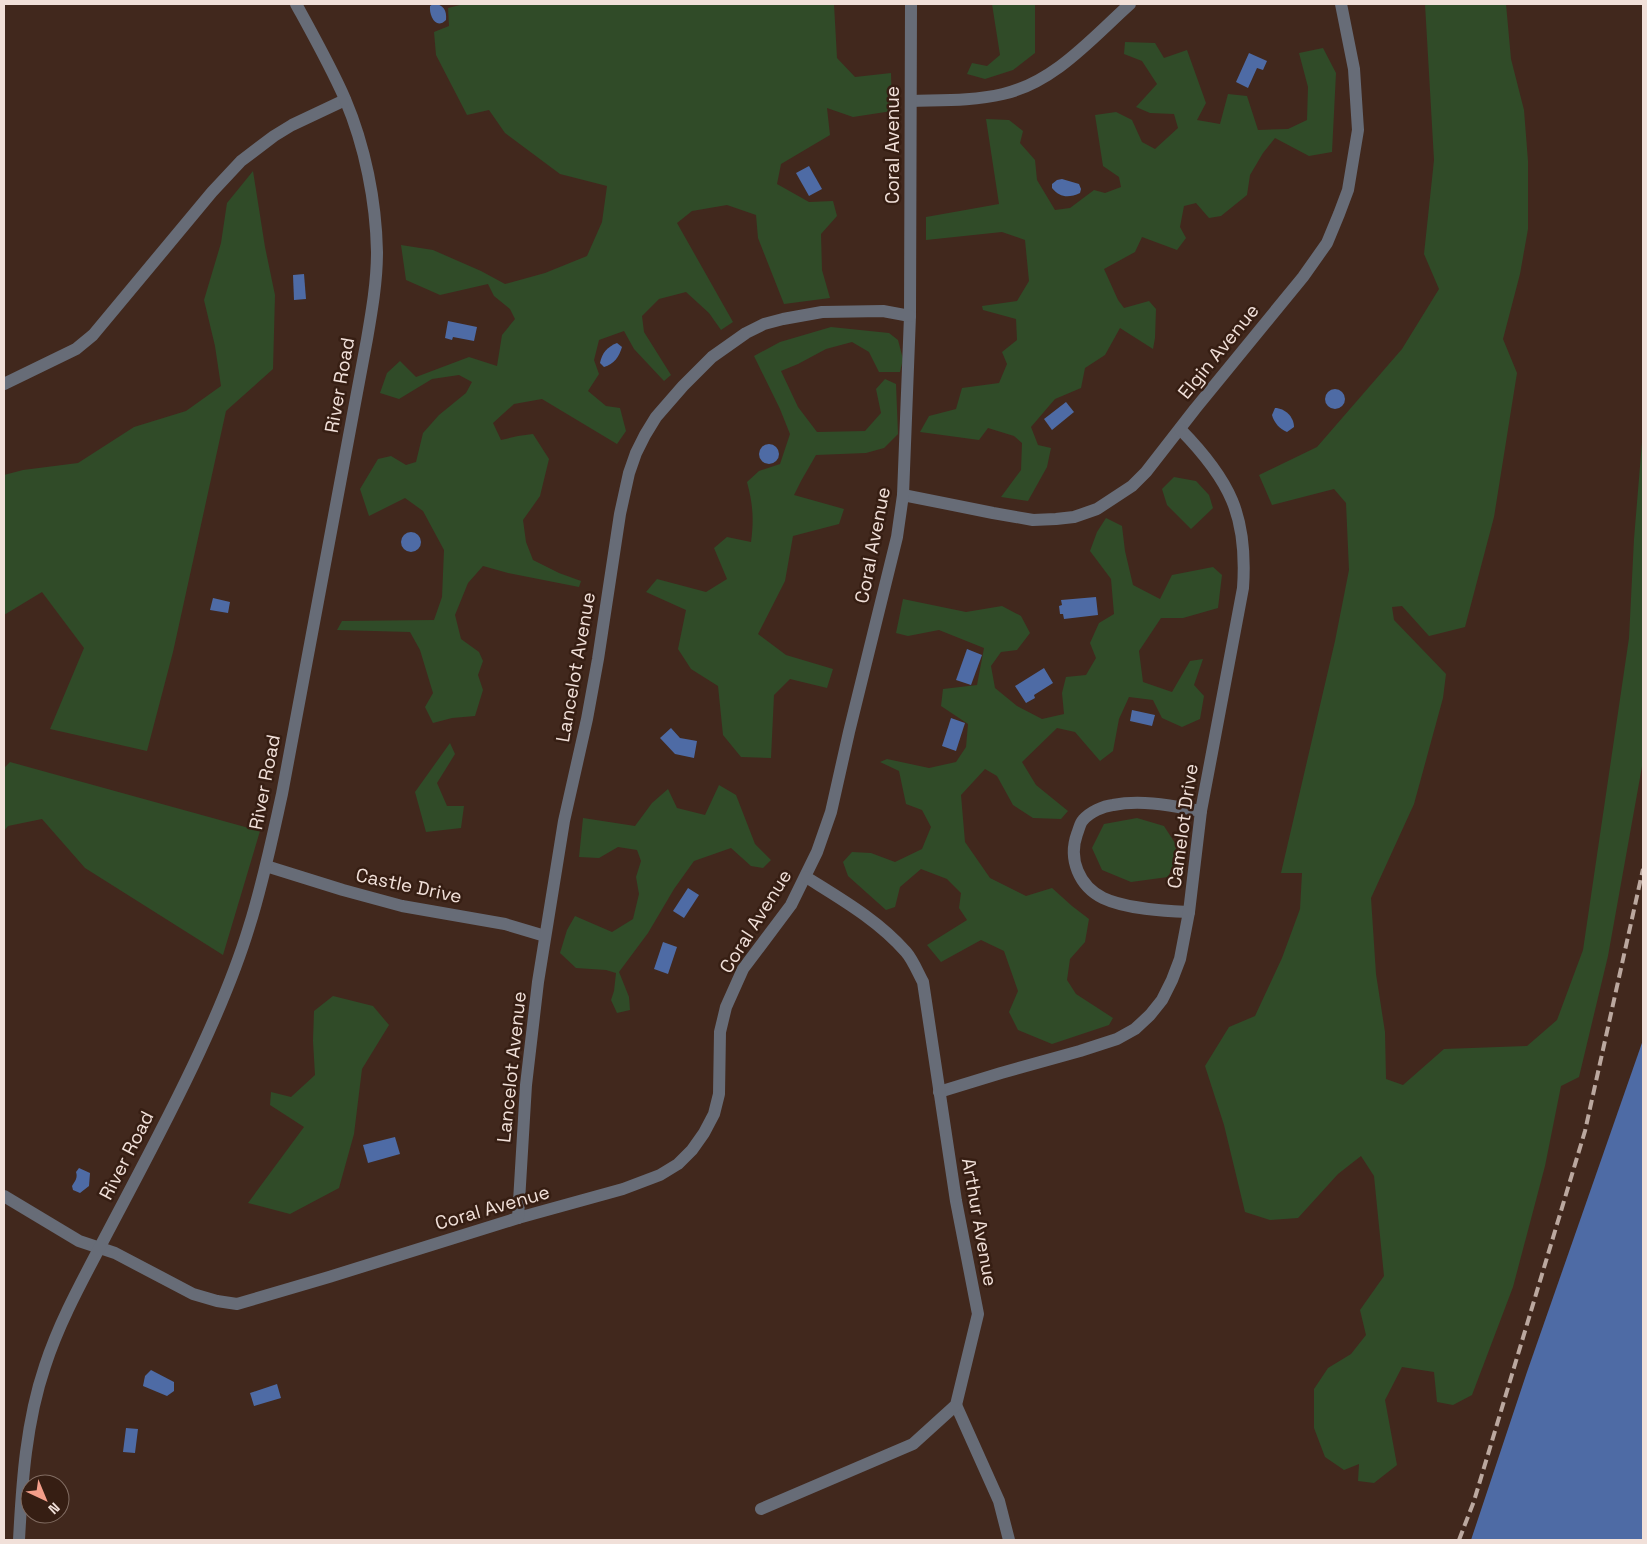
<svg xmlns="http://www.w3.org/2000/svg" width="1647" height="1544" font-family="'Space Grotesk',sans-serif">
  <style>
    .green { fill: #304b28 }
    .water { fill: #4e6ba5 }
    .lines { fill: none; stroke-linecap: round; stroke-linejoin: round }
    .minor { stroke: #676c77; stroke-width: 12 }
    .rail { stroke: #bba89f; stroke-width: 4; stroke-dasharray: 10 5; stroke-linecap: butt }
    .labels { text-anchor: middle; stroke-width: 5; stroke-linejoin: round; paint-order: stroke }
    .street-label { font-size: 19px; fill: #f1e0d9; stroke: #361e13 }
  </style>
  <rect width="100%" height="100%" fill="#41281d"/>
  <!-- green -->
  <g class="green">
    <polygon points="464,4 834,4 837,58 855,77 891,73 892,111 853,117 827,108 830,135 781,164 777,184 809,202 833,201 837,216 821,234 822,270 830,298 784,304 758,238 756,215 727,205 692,211 677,223 733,322 721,330 709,313 686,292 659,299 642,316 644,332 671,375 664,381 634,349 624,331 599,340 594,360 599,374 588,391 606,406 620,408 626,431 617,444 542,399 514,404 493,423 501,440 518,436 533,434 549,459 540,496 523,520 526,542 533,560 559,573 581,581 579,587 508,573 483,566 468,583 455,615 461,639 479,652 483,661 478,675 483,690 475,716 452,718 433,723 425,707 433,693 420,650 410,632 337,630 342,621 434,620 442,597 444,550 423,511 405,498 369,516 360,489 378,459 391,456 406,465 416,462 423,433 439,415 466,393 472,382 459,375 432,379 399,399 380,393 387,373 400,361 416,377 469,357 497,366 502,335 515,319 510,309 494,296 488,284 440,295 406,280 401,245 433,250 481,271 505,284 545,273 587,256 602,222 607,186 560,174 505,133 489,110 467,115 436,55 434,32 449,26 448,8"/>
    <polygon points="992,4 1035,4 1035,53 1013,70 985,79 967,74 972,63 987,66 1000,55"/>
    <polygon points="1425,4 1506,4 1511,59 1524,110 1528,161 1528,229 1520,274 1503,339 1517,373 1494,517 1465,627 1429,636 1402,606 1392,607 1394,620 1446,674 1443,698 1414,804 1371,898 1376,974 1385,1032 1386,1079 1403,1085 1444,1049 1527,1046 1557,1020 1583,950 1629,638 1634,539 1642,442 1643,350 1643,761 1608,956 1579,1077 1561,1086 1545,1166 1513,1287 1472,1395 1453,1405 1437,1402 1434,1372 1402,1367 1385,1400 1397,1465 1374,1483 1358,1481 1359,1464 1344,1470 1325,1457 1314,1428 1314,1389 1328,1368 1351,1354 1366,1335 1360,1310 1384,1276 1374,1176 1361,1156 1338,1174 1298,1218 1270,1220 1245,1212 1224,1125 1205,1066 1229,1027 1255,1016 1282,958 1300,909 1302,873 1281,873 1335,641 1349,570 1346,503 1334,489 1272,505 1259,475 1317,447 1402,349 1439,289 1424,254 1434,160"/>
    <polygon points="1125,42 1155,43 1164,58 1187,50 1206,103 1197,120 1220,124 1228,94 1247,96 1258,130 1288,129 1307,120 1308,87 1299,53 1323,48 1336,73 1332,152 1309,156 1275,138 1263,153 1250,175 1247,195 1221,216 1209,218 1196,203 1184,206 1180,227 1186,238 1177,250 1142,237 1135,252 1104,269 1118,300 1124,308 1149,301 1156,309 1155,338 1153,349 1120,328 1105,355 1085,368 1081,388 1055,399 1031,427 1038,445 1051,448 1047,467 1028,501 1001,497 1021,470 1022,443 1014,436 988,428 979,440 920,432 929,416 956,409 962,388 999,383 1007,364 1002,352 1017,340 1016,319 983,310 982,306 1017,301 1029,281 1025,240 1002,232 926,240 926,217 999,204 986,119 1009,120 1023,131 1020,143 1035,160 1037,180 1055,210 1070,208 1094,190 1105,193 1121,187 1119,177 1103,166 1095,115 1116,112 1132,120 1142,142 1155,149 1178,128 1174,114 1150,113 1136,107 1157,84 1142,61 1124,54"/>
    <polygon points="253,171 265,247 275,295 273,369 226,411 173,652 147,751 50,729 84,648 42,592 4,615 4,475 23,470 78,463 134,427 186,411 221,386 215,346 204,300 221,243 227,203"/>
    <path d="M 831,327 L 889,333 L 898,340 L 903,359 L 900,372 L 879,372 L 869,352 L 852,342 L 826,349 L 798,364 L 781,371 L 798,407 L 817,432 L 865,431 L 881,413 L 876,389 L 885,379 L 896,384 L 898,434 L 884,448 L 866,453 L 816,455 L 801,481 L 794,495 L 844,509 L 839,524 L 793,536 L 785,581 L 758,634 L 786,655 L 833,669 L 827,688 L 790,679 L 774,695 L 771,758 L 741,757 L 723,735 L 718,686 L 691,669 L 678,649 L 686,610 L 646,592 L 657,579 L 706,592 L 727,579 L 714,548 L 727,537 L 751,542 C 754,520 753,504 747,482 L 759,471 L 780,464 L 790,434 L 780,409 L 754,356 L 780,342 Z"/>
    <polygon points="1174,477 1196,481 1209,495 1213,508 1191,529 1167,505 1162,489"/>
    <polygon points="1106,518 1122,526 1125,551 1133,585 1160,599 1172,575 1213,567 1222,575 1218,608 1183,618 1161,618 1139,651 1143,682 1172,692 1190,661 1203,659 1194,685 1204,696 1200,719 1182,727 1162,718 1153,700 1129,697 1119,719 1113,751 1100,761 1075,732 1057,728 1022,762 1036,785 1068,811 1061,819 1033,818 1013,805 997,776 985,769 961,795 965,842 990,878 1026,896 1052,888 1072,906 1089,919 1085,942 1070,959 1067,980 1076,994 1113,1018 1109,1025 1052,1044 1018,1030 1009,1012 1018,991 1004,951 981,940 941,962 927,945 967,920 959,908 961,893 947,879 921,869 900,887 895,907 886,910 848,876 843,862 852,852 871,853 895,862 922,849 931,827 922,810 906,804 899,771 880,762 887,759 929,768 956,762 966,747 968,724 941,706 943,689 977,685 984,648 939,630 908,636 896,633 903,599 966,612 1002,606 1021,616 1030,633 1017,650 1001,652 991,666 995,688 1017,706 1042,719 1064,714 1062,693 1066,677 1086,675 1096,658 1090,643 1099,623 1114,614 1111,579 1090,551 1097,532"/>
    <polygon points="450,743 455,754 437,783 447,806 464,806 461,828 426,832 415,792"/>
    <polygon points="10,762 260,831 223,955 85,868 42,819 8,826 4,831 4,768"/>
    <polygon points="719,785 736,795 755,844 771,860 763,868 751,866 731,848 694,861 674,889 648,933 619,972 629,997 630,1010 617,1013 611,1000 614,991 616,973 606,970 576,968 560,953 567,930 575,916 612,932 633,919 639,894 636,877 641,861 637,850 618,847 599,858 579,857 583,818 635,826 652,803 668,789 677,808 705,815"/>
    <polygon points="1137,818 1164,826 1180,851 1168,877 1131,882 1102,870 1092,848 1104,824"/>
    <polygon points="333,996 373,1006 389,1025 362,1069 354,1134 339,1188 290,1214 248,1203 304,1127 270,1105 271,1092 291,1097 315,1075 313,1041 314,1011"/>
  </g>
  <!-- water -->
  <g class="water">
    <path d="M 433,4 C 443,4 447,10 446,20 C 436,30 429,16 430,6 Z"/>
    <polygon points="1249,53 1267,61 1263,70 1257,68 1248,88 1236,82"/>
    <polygon points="809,166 822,189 809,196 796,173"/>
    <path d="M 1062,179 L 1079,184 L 1081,189 L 1080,193 C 1069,198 1060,198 1052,188 L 1052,184 L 1057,180 Z"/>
    <polygon points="304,274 306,299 294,300 293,275"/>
    <polygon points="448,321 477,327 474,341 453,337 452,340 445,338"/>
    <path d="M 617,343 L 622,347 C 619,357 614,364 604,367 L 600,363 C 602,353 607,347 617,343 Z"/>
    <circle cx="1335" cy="399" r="10"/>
    <polygon points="1066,402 1074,412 1052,430 1044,419"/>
    <path d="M 1275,408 C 1285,408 1294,417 1294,427 L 1287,432 C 1280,429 1274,423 1272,415 Z"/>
    <circle cx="769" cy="454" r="10"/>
    <circle cx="411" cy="542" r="10"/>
    <polygon points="1096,597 1098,615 1064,619 1063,614 1060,614 1059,606 1062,605 1061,600"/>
    <polygon points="213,598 230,602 228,613 210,610"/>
    <polygon points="967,649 982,655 971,685 956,680"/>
    <polygon points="1044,668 1053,683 1034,695 1035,698 1026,703 1015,686"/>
    <polygon points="1132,710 1155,715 1152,726 1130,721"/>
    <polygon points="951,718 965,723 956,751 942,746"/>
    <polygon points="671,728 680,738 697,741 694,758 675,754 660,738"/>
    <polygon points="688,888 699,895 684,918 673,911"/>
    <polygon points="663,942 677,947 668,974 654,969"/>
    <polygon points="1643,1040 1643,1540 1471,1540 1527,1372"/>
    <polygon points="395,1137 400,1154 368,1163 363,1145"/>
    <path d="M 79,1168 L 90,1173 L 89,1186 L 80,1193 L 73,1190 L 72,1186 C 75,1181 78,1178 76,1172 Z"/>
    <polygon points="151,1370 174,1382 174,1391 167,1396 143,1386 145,1376"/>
    <polygon points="277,1384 281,1398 254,1406 250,1393"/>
    <polygon points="126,1428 138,1429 135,1453 123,1452"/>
  </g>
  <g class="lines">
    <!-- minor -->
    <g class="minor">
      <path d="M 911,101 C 941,100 973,101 1003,94 C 1055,82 1092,38 1130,4"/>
      <polyline points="4,384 76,349 93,335 212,192 241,161 274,136 292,125 345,100"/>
      <polyline points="903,495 993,513 1033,520 1056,519 1074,517 1097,509 1132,486 1146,472 1195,409 1303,277 1327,243 1339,214 1348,190 1358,130 1354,69 1341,4"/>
      <polyline points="266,866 343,890 402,906 505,924 545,936"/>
      <path d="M 1189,912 C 1164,911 1126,909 1103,898 C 1079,886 1068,859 1077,834 C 1079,829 1080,823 1083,820 C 1090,812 1103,806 1113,805 C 1142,799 1173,806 1201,811"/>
      <path d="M 939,1092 L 1001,1073 L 1080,1051 L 1117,1039 L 1135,1029 L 1150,1015 L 1162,1000 L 1172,980 L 1180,959 L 1189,912 L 1201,811 L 1243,588 C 1248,516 1230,480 1180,429"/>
      <polyline points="4,1196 79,1241 115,1253 193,1294 217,1301 237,1304 329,1277 518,1218 623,1189 660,1175 678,1164 692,1150 704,1133 714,1114 719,1094 720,1032 726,1007 743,969 791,905 817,852 831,812 849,732 897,537 903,495 910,316 911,4"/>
      <polyline points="518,1218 526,1085 538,982 564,821 587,719 598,659 620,514 629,473 636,453 645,435 656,417 683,386 712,357 746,333 764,324 783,319 822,312 883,311 910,316"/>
      <polyline points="956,1405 999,1501 1009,1540"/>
      <path d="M 761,1509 L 913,1444 L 956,1405 L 978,1314 L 956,1201 L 923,982 C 918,973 913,960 906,952 C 878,920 841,899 806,877"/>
      <path d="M 19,1540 C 22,1482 26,1422 45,1366 C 59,1323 81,1283 102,1243 C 135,1180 169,1118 199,1053 C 218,1012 236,970 249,927 C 263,883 272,839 282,794 L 367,339 C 372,310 377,281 377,252 C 376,201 365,146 345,99 C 331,67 313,35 296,4"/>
    </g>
    <!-- rail -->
    <polyline class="rail" points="1459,1540 1474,1501 1585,1131 1643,869"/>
  </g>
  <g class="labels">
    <!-- street labels -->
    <g class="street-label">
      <text transform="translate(892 145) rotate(-90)" y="7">Coral Avenue</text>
      <text transform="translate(1218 351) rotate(-51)" y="7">Elgin Avenue</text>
      <text transform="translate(339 385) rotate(-80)" y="7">River Road</text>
      <text transform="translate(872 545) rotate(-79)" y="7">Coral Avenue</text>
      <text transform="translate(575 667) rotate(-80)" y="7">Lancelot Avenue</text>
      <text transform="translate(264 782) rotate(-79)" y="7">River Road</text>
      <text transform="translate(1182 826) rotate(-82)" y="7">Camelot Drive</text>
      <text transform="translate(409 885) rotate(12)" y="7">Castle Drive</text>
      <text transform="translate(755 921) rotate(-58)" y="7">Coral Avenue</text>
      <text transform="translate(511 1067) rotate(-84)" y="7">Lancelot Avenue</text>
      <text transform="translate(126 1155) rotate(-63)" y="7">River Road</text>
      <text transform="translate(492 1207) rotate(-16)" y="7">Coral Avenue</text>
      <text transform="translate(980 1222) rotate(80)" y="7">Arthur Avenue</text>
    </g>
  </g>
  <!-- border -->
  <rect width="1647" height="1544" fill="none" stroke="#f1e0d9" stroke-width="10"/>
  <!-- north arrow -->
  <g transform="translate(45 1499) rotate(136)"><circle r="24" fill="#361e13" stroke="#816c62"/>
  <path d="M0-4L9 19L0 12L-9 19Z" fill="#f49e8a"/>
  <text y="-8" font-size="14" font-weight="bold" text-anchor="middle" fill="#f1e0d9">N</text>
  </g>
</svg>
